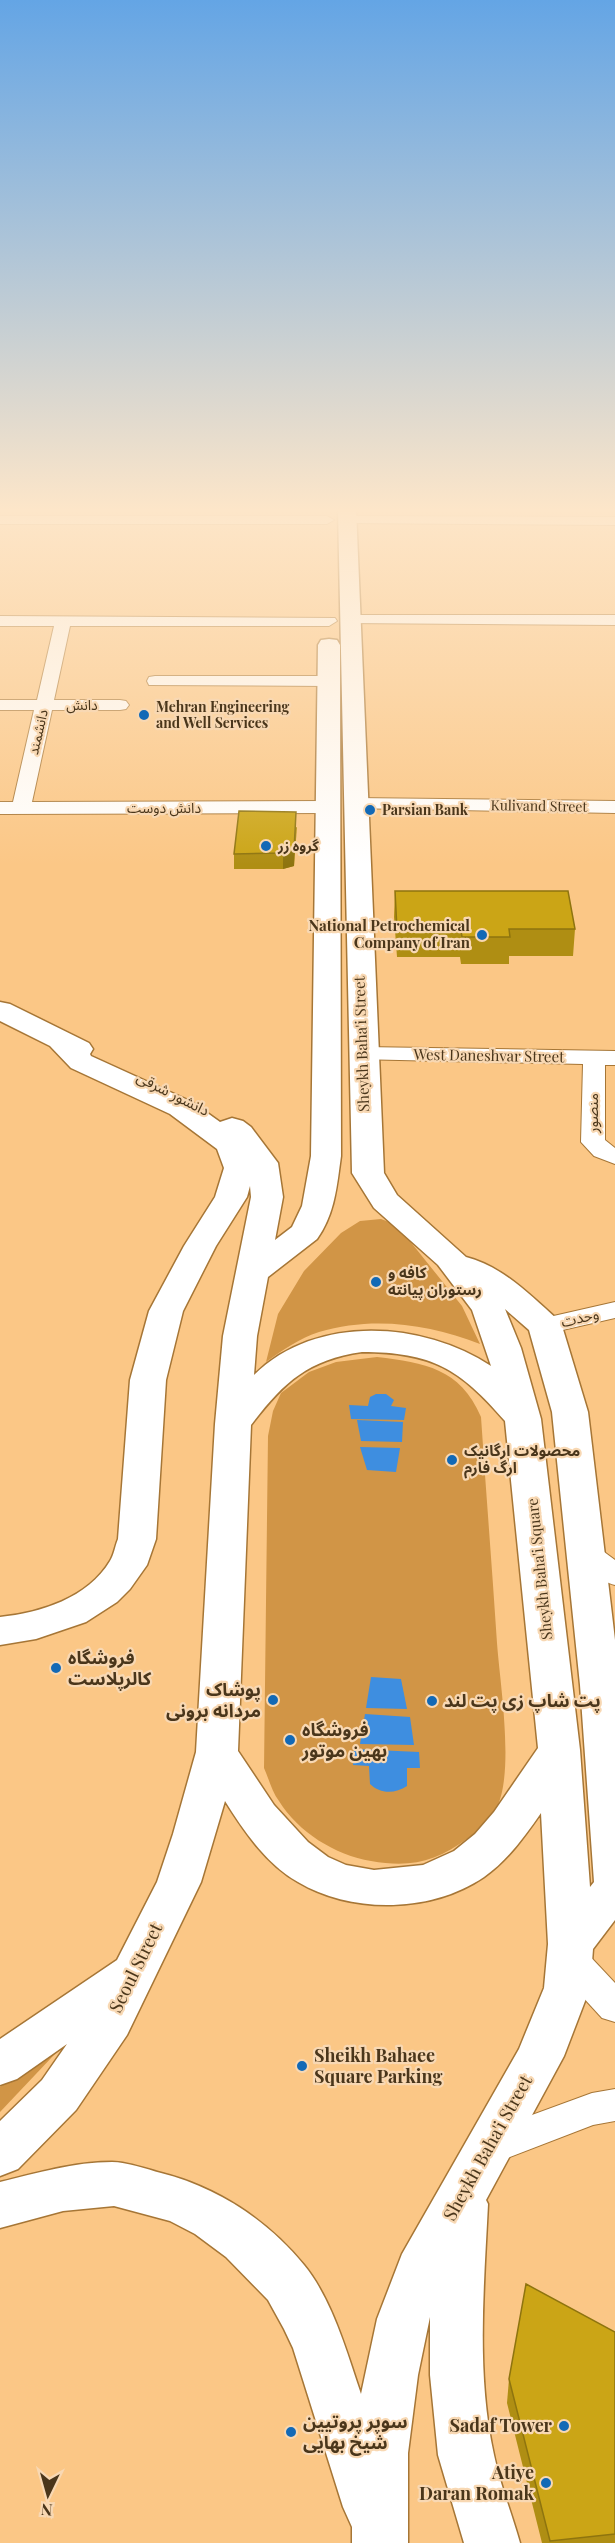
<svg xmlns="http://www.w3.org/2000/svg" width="615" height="2543" font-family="'Playfair Display','Noto Sans Arabic',serif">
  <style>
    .green { fill: #d19546 }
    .water { fill: #3e8ee0 }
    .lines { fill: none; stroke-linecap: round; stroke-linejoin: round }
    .street-casing { stroke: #a67636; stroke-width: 2 }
    .secondary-casing { stroke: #a67636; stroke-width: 3 }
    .street { fill: #fff; fill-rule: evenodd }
    .secondary { fill: #fff; fill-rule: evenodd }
    .wall { fill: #af8e13 }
    .shaded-wall { fill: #8e740f }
    .building { fill: #cba516; stroke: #8e740f; stroke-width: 1.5 }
    .poi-dot { fill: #1269b6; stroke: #f8d8b3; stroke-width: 2 }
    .labels { text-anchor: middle; stroke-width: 4.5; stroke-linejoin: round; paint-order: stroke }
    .far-street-label { font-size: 14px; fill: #4a361b; stroke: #f8d8b3 }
    .far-poi-label { font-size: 14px; font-weight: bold; fill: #4a361b; stroke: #f8d8b3; text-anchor: start }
    .poi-label { font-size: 15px; font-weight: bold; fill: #4a361b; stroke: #f8d8b3; text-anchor: start }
    .street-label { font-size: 15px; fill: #4a361b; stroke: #f8d8b3 }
    .near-poi-label { font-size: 18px; font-weight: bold; fill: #4a361b; stroke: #f8d8b3; text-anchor: start }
    .near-street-label { font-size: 18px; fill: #4a361b; stroke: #f8d8b3 }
  </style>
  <rect width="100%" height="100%" fill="#fbc786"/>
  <!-- green -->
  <g class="green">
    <path d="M 381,1219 L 397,1225 L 462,1306 L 480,1344 C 429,1324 373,1316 319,1332 C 300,1338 283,1350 266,1362 L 278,1314 L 304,1271 L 341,1233 L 360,1221 Z"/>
    <path d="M 377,1357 C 425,1363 460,1368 481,1417 C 486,1492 492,1567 497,1643 C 500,1684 515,1774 496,1809 C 491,1820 478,1831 468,1838 C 436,1862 410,1868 371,1861 C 335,1855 298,1832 279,1801 C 272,1792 269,1779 264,1768 L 268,1436 L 273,1411 L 281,1393 L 309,1372 L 336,1362 Z"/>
    <polygon points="70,2038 0,2112 0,2087"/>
  </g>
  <!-- water -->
  <g class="water">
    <polygon points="376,1394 386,1394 394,1400 391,1406 406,1408 404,1420 351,1419 349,1405 368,1406 370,1397"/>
    <polygon points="357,1420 403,1422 402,1442 361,1441"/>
    <polygon points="360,1447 400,1448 396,1472 367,1470"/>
    <polygon points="371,1677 401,1679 407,1709 366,1708"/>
    <polygon points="365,1714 410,1717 414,1745 360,1744"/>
    <path d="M 354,1749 L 419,1752 L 420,1768 L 407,1768 L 407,1786 C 395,1794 380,1794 370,1784 L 369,1766 L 353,1765 Z"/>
  </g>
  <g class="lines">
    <defs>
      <g id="street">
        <polygon points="0,516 327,516 334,520 327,524 0,524"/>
        <polygon points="347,516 615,517 615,525 342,523 340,520 342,517"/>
        <polygon points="350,615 615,615 615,625 344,623 342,620 344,617"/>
        <polygon points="0,616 335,618 337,621 329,626 70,626 54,700 120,700 126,701 129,705 126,709 120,710 52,710 32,802 328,801 335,803 337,807 335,811 328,813 0,814 0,802 13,802 34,710 0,710 0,700 37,700 54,626 0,626"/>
        <polygon points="155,676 329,676 335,677 337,681 335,685 329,686 149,685 147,681 149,677"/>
        <polygon points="355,798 615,801 615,813 348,808 346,804 348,800"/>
        <polygon points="363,1047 615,1051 615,1065 605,1065 605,1140 615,1148 615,1164 594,1156 581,1142 583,1064 355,1059 352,1054 355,1049"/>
        <polygon points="615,1302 615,1318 545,1334 536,1332 532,1326 536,1320"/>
        <path d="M 586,1543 L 596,1546 L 615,1560 L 615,1585 C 599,1581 580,1567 571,1553 L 576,1546 Z"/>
        <polygon points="571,1945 584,1950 615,1983 615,2022 602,2018 558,1970 553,1960 558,1950"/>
        <polygon points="615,2089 615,2121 593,2125 489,2165 475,2160 470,2148 475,2136 592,2093"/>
      </g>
      <path id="secondary" d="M 338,509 L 356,509 L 384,1173 L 397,1195 L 466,1257 C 502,1266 530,1295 557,1319 L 562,1326 L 588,1412 L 615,1640 L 615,1920 L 593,1949 L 590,1988 L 564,2056 L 486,2200 L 488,2204 C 484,2287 476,2374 494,2455 C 500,2485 512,2514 520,2543 L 464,2543 L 438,2455 L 430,2375 L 430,2317 L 418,2375 L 408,2453 L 408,2543 L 352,2543 L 352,2527 L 343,2507 L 293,2348 L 284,2329 L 268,2300 L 226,2257 L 195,2234 L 170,2221 L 114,2206 L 63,2211 L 0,2228 L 0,2182 C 37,2173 74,2162 112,2162 C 127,2162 146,2169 161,2173 C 217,2187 267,2220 304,2265 C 332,2299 347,2353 361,2394 L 377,2319 L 402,2254 L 519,2049 L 544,1988 L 548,1944 L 541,1813 C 525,1836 508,1860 484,1877 C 431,1913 352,1914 298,1882 C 266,1864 244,1831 225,1801 L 201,1882 L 127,2035 L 76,2110 L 18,2169 L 0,2176 L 0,2121 L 42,2080 L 67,2044 L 17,2079 L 0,2085 L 0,2039 L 117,1960 L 157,1882 L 173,1834 L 196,1752 L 215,1424 L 223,1336 L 251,1197 L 250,1186 L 247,1197 L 216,1246 L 183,1311 L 166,1380 L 156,1539 L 147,1565 L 130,1589 L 117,1602 L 86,1622 L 36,1639 L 0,1645 L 0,1617 C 40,1613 88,1598 110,1561 C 114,1555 115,1546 118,1539 L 130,1380 L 149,1311 L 184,1246 L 215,1197 L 224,1168 L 217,1149 L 170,1114 L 71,1068 L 50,1046 L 0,1021 L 0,1002 L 10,1004 L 89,1043 L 93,1049 L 90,1054 L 91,1056 L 192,1102 L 220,1122 L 232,1118 L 243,1121 L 251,1127 L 278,1163 L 283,1197 L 275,1240 L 292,1227 L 302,1206 L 311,1156 L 318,645 L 321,640 L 329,639 L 337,640 L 340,645 L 341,1156 C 337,1185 335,1214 317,1239 L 268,1277 L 257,1336 L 254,1375 C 316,1314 423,1321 491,1366 L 472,1310 L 438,1265 L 374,1208 L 352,1173 ZM 505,1309 L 529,1330 L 552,1412 L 580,1685 L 594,1882 L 590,1887 L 580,1750 L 541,1419 L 521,1348 ZM 362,1352 C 432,1352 460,1369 505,1421 L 538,1748 L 494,1812 L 475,1834 L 454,1851 L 423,1865 L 374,1870 L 346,1865 L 328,1857 L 308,1842 L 274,1805 L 238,1751 L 251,1425 C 283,1383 307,1360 362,1352 Z"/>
    </defs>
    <!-- street casing -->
    <use href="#street" class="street-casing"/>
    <!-- secondary casing -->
    <use href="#secondary" class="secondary-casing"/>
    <!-- street -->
    <use href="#street" class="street"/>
    <!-- secondary -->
    <use href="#secondary" class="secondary"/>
  </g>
  <!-- wall -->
  <g class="wall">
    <polygon points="297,827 294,866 283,869 234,869 234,854"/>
    <polygon points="395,891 575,929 573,956 509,956 509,964 461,964 460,957 397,957 394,917"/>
    <polygon points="615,2332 615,2543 542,2543 507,2403 509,2379"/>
  </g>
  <!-- shaded-wall -->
  <polygon class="shaded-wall" points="296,812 294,866 283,869 283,853"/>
  <!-- building -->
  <g class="building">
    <polygon points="239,811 296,812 294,851 283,853 234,854"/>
    <polygon points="395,891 568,891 575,929 509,929 510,937 462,937 461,930 397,930"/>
    <polygon points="526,2284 615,2332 615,2534 550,2541 509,2379"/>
  </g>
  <!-- sky -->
  <linearGradient id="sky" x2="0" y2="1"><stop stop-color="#64a5e5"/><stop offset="0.59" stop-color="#fde6c9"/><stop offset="1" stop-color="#fde6c9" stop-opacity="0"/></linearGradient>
  <rect width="615" height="865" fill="url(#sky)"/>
  <!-- markers -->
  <g class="poi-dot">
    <circle cx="144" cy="715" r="6"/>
    <circle cx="370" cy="810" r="6"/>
    <circle cx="266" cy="846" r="6"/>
    <circle cx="482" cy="935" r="6"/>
    <circle cx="376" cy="1282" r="6"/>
    <circle cx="452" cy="1460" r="6"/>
    <circle cx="56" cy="1668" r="6"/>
    <circle cx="273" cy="1700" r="6"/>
    <circle cx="432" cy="1701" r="6"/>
    <circle cx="290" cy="1740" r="6"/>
    <circle cx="302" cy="2066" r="6"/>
    <circle cx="564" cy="2426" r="6"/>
    <circle cx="291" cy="2432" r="6"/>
    <circle cx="546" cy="2483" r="6"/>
  </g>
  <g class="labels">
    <!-- far-street labels -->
    <g class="far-street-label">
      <text x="82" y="710">دانش</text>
      <text transform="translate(38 732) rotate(-77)" y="5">دانشمند</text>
      <text transform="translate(539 806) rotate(1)" y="5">Kulivand Street</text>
      <text x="164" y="813">دانش دوست</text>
    </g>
    <!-- far-poi labels -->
    <g class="far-poi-label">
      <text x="156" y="712">Mehran Engineering<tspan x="156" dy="16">and Well Services</tspan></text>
      <text x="382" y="815">Parsian Bank</text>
      <text x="278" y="851">گروه زر</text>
    </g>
    <!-- poi labels -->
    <g class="poi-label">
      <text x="470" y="931" text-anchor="end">National Petrochemical<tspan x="470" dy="17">Company of Iran</tspan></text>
      <text x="388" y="1278">کافه و<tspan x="388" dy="17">رستوران پیانته</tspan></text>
      <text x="464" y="1456">محصولات ارگانیک<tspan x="464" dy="17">ارگ فارم</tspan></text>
    </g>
    <!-- street labels -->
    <g class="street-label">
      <text transform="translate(362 1044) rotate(-92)" y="5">Sheykh Baha'i Street</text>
      <text transform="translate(489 1056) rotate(1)" y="5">West Daneshvar Street</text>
      <text transform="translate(173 1094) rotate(27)" y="5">دانشور شرقی</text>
      <text transform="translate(593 1113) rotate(-90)" y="5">منصور</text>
      <text transform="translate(580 1318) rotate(-13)" y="5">وحدت</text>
      <text transform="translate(540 1569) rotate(-96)" y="5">Sheykh Baha'i Square</text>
    </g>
    <!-- near-poi labels -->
    <g class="near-poi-label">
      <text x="68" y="1664">فروشگاه<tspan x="68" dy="21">کالرپلاست</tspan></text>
      <text x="261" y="1696" text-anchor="end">پوشاک<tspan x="261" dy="21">مردانه برونی</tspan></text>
      <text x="444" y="1707">پت شاپ زی پت لند</text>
      <text x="302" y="1736">فروشگاه<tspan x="302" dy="21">بهین موتور</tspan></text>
      <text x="314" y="2062">Sheikh Bahaee<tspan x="314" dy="21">Square Parking</tspan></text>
      <text x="303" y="2428">سوپر پروتیین<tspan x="303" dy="21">شیخ بهایی</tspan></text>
      <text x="552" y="2432" text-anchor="end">Sadaf Tower</text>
      <text x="534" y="2479" text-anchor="end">Atiye<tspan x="534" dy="21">Daran Romak</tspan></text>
    </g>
    <!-- near-street labels -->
    <g class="near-street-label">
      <text transform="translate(136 1968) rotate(-64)" y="6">Seoul Street</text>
      <text transform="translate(488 2148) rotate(-61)" y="6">Sheykh Baha'i Street</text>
    </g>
  </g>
  <!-- north arrow -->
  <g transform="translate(48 2495) rotate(185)" stroke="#f8d8b3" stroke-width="4.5" paint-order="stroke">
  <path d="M0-4.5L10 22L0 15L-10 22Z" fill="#4a361b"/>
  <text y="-9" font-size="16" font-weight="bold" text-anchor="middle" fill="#4a361b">N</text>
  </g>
</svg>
